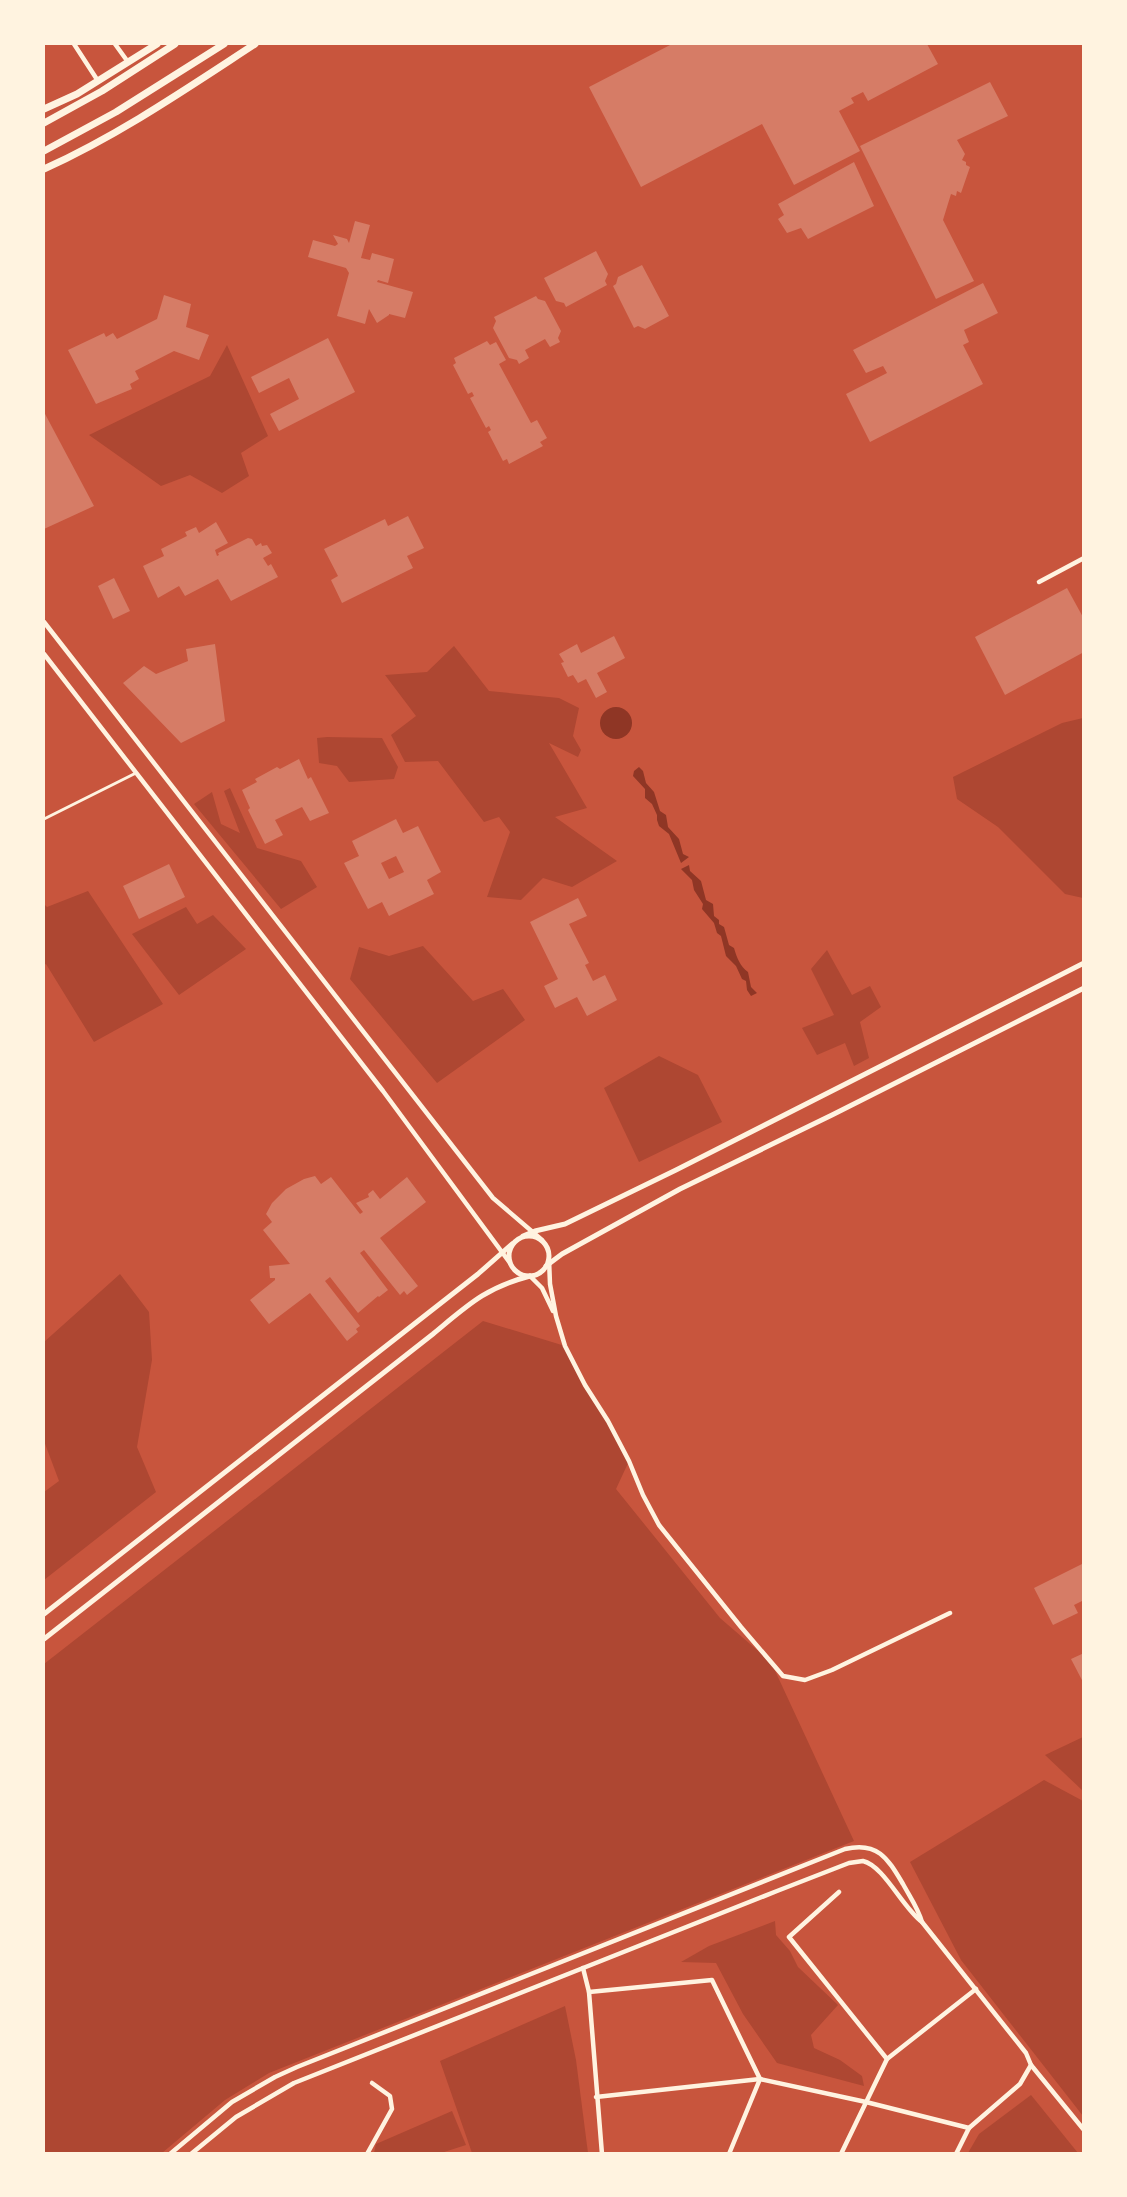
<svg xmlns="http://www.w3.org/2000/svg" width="1127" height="2197" font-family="'Fira Sans',sans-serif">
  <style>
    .green { fill: #ae4732 }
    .water { fill: #8f3625 }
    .building { fill: #d67c66; fill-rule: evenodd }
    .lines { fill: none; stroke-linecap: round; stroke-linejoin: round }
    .pedestrian { stroke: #fff3e0; stroke-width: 3 }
    .minor { stroke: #fff3e0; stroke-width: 4.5 }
    .tertiary { stroke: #fff3e0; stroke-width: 5 }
    .trunk { stroke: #fff3e0; stroke-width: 7 }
  </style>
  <rect width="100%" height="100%" fill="#c8553d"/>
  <!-- green -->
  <g class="green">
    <polygon points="227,345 268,436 241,453 249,476 222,493 190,475 161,486 89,435 210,376"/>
    <polygon points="454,646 489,691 559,698 579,708 573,736 581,750 578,757 549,743 587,808 555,817 617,861 572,887 543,878 521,900 487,897 510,832 499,817 484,822 438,761 405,762 391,735 416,716 385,675 427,672"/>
    <polygon points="1083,718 1084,718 1083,898 1065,894 998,827 957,799 953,777 1062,723"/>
    <polygon points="327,737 382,738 398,767 394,779 349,782 337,766 319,763 317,738"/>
    <polygon points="230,788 257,848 301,861 317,887 281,909 194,804 212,792 221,824 240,833 224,791"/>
    <polygon points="88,891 163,1004 94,1042 46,964 44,965 44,904 47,907"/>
    <polygon points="186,907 197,924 213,915 246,949 179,995 132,934"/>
    <polygon points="423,946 473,1001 503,989 525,1020 437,1083 350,979 359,947 389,956"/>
    <polygon points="827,950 852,995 870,986 881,1007 860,1022 869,1058 854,1066 845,1043 817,1055 802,1028 834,1015 811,969"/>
    <polygon points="659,1056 698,1075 722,1122 639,1162 604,1088"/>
    <polygon points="120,1274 149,1312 152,1360 137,1447 156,1492 44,1580 44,1492 59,1481 44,1441 44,1342"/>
    <polygon points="483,1321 565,1346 629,1461 616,1489 720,1618 771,1662 854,1841 269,2073 225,2100 162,2153 44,2154 44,1664"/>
    <polygon points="1083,1737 1083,1791 1045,1755"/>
    <polygon points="1044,1780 1083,1801 1083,2116 961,1960 910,1862"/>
    <polygon points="775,1921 776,1935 790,1951 798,1967 838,2005 811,2035 814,2048 840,2060 862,2076 864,2086 777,2063 743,2014 716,1963 681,1962 709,1946"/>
    <polygon points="565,2006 576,2060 588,2153 472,2153 440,2061"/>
    <polygon points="1031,2095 1078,2153 968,2153 979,2134"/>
    <polygon points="452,2111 466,2145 441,2153 374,2153 376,2144"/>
  </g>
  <!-- water -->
  <g class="water">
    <circle cx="616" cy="723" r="16"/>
    <polygon points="639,767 643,771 646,783 654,792 660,811 666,815 668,827 679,839 683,854 689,857 681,863 669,834 659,826 657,820 657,815 652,804 645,798 645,789 633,776 634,771"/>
    <path d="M 689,865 L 690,871 L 701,881 L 706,900 L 713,904 L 714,916 L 719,920 L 719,924 L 724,927 L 729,945 L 734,948 C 737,958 740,966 748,972 L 751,987 L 757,993 L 751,996 L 747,990 L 746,981 L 742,979 L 736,966 L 726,956 L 721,936 L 717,933 L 714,923 L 702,909 L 703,904 L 694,890 L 692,880 L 681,869 Z"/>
  </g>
  <!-- building -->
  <g class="building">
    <polygon points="672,44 927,44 938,64 868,101 863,92 851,98 854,103 839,111 860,151 794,185 762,124 641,187 589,87"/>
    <polygon points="990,82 1008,116 957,140 965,154 962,160 966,162 966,165 970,167 961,193 957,191 956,196 951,194 943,220 974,281 936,299 860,146"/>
    <polygon points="854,162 874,206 808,239 801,228 787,233 778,219 784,215 778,204"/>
    <polygon points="355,221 370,225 361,258 370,260 372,253 394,259 388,283 378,280 377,282 413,292 405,318 389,314 389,315 377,323 369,309 365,324 337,316 349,273 346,268 308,257 313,240 335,246 338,244 333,235 347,239 349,243"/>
    <polygon points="596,251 608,274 605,281 607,285 566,307 564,303 556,301 544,278"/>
    <polygon points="642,265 669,316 645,329 638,326 634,328 613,286 616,284 618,277"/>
    <polygon points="983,283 998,313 964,330 969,342 963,345 983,384 870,442 846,394 887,373 883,366 866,373 853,350"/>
    <polygon points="164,295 191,304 186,327 209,335 199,360 174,351 135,371 139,379 130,384 132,389 96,404 68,350 104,333 106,337 113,333 117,339 157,319"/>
    <polygon points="536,296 538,299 545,301 561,331 558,338 560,342 550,347 545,339 525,350 529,358 519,364 517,360 509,358 493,328 496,321 494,317"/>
    <polygon points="328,338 355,392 279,431 270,414 299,399 289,378 259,393 251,377"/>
    <polygon points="487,341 490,345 496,342 506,360 499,364 531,423 537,420 547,438 540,442 543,446 509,464 507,459 503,461 488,432 491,430 489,426 486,428 470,398 474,396 472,392 468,394 453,365 456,363 454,358"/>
    <polygon points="44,412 94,506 44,529"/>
    <polygon points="408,516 424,548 407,556 413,568 342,603 331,580 338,576 324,549 385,519 388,526"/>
    <polygon points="216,522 228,543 215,550 217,556 219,555 218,553 248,538 252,539 256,546 261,543 262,546 267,545 272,553 263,558 268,566 271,564 278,577 231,601 218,579 185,596 179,586 158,598 143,566 164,556 161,549 187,536 185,532 196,527 199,533"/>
    <polygon points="114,578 130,611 113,619 98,586"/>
    <polygon points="1067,588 1084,619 1084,652 1005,695 975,637"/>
    <polygon points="614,636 625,658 597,673 607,692 596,698 586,679 578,683 573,675 568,677 561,663 564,662 559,654 577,644 581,653"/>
    <polygon points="215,644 225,721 181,743 123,683 144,666 156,674 188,661 186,649"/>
    <polygon points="299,759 308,779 311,777 329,813 310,821 302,807 275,820 283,835 265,844 248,810 250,808 242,790 257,782 255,779 277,767 280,769"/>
    <path d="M 396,819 L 403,833 L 418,826 L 441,872 L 427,880 L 434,894 L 389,916 L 382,902 L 368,909 L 344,863 L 359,856 L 352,841 ZM 396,856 L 404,872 L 389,879 L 381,863 Z"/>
    <polygon points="169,864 185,897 139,919 123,886"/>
    <polygon points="578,898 587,916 569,924 589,963 585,965 593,981 605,975 617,1000 587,1016 577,997 555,1008 544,986 558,979 530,922"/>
    <polygon points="315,1176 321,1184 331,1177 360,1214 363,1212 356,1203 369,1197 368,1194 373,1190 380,1199 407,1177 426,1202 380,1238 418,1286 407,1295 404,1291 400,1295 364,1250 360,1253 388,1290 379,1297 378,1296 358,1313 330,1277 325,1281 360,1326 356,1329 358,1332 347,1341 310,1293 269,1324 250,1300 275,1280 275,1278 270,1278 269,1266 290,1264 263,1230 272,1222 266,1214 272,1203 286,1189 304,1179"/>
    <polygon points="1084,1563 1084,1600 1074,1605 1078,1613 1053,1625 1034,1588"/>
    <polygon points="1084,1653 1084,1684 1071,1659"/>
  </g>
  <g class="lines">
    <!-- pedestrian -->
    <polyline class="pedestrian" points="44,819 136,773"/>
    <!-- minor -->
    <g class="minor">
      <polyline points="74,44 98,81"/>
      <polyline points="115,44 128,62"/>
      <polyline points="1039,582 1084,558"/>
      <polyline points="44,622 493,1198 542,1240"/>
      <polyline points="44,654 383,1091 510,1263"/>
      <polyline points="549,1259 550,1284 556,1316 565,1346 585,1385 608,1421 629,1461 643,1495 659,1525 741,1627 783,1676 805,1680 832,1670 950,1613"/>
      <polyline points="530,1276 542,1288 553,1311"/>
      <polyline points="839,1892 789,1937 887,2059"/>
      <polyline points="583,1968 589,1992 602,2154"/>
      <polyline points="589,1992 712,1980 760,2079 729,2154"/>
      <polyline points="1031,2065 1084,2130"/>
      <polyline points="596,2097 760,2079 866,2102 969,2128"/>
      <path d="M 170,2154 L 232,2102 L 275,2077 L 297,2067 L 845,1849 C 878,1841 888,1859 903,1884 C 910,1897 918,1908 922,1922"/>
      <path d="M 191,2154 L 236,2117 L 294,2083 L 777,1891 L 849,1863 L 863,1861 C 884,1866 902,1907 922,1922 L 1026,2053 L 1031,2065 L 1020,2084 L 969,2128 L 956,2154"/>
      <polyline points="367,2154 392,2109 390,2096 372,2083"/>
      <polyline points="841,2154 887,2059 976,1989"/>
    </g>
    <!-- tertiary -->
    <g class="tertiary">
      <circle cx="529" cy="1256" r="20"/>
      <polyline points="523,1236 535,1231 565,1224 676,1170 1084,963"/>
      <polyline points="546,1266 562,1254 680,1189 832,1115 1084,988"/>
      <polyline points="44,1614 478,1274 512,1244"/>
      <path d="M 44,1639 L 433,1334 C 468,1305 485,1288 530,1276"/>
    </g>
    <!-- trunk -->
    <g class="trunk">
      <polyline points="44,109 77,94 157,44"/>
      <polyline points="44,123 102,91 175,44"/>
      <polyline points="44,151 116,112 224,44"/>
      <path d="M 44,169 C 119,135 186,89 255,44"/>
    </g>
  </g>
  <!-- border -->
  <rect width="1127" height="2197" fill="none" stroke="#fff3e0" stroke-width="90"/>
</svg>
